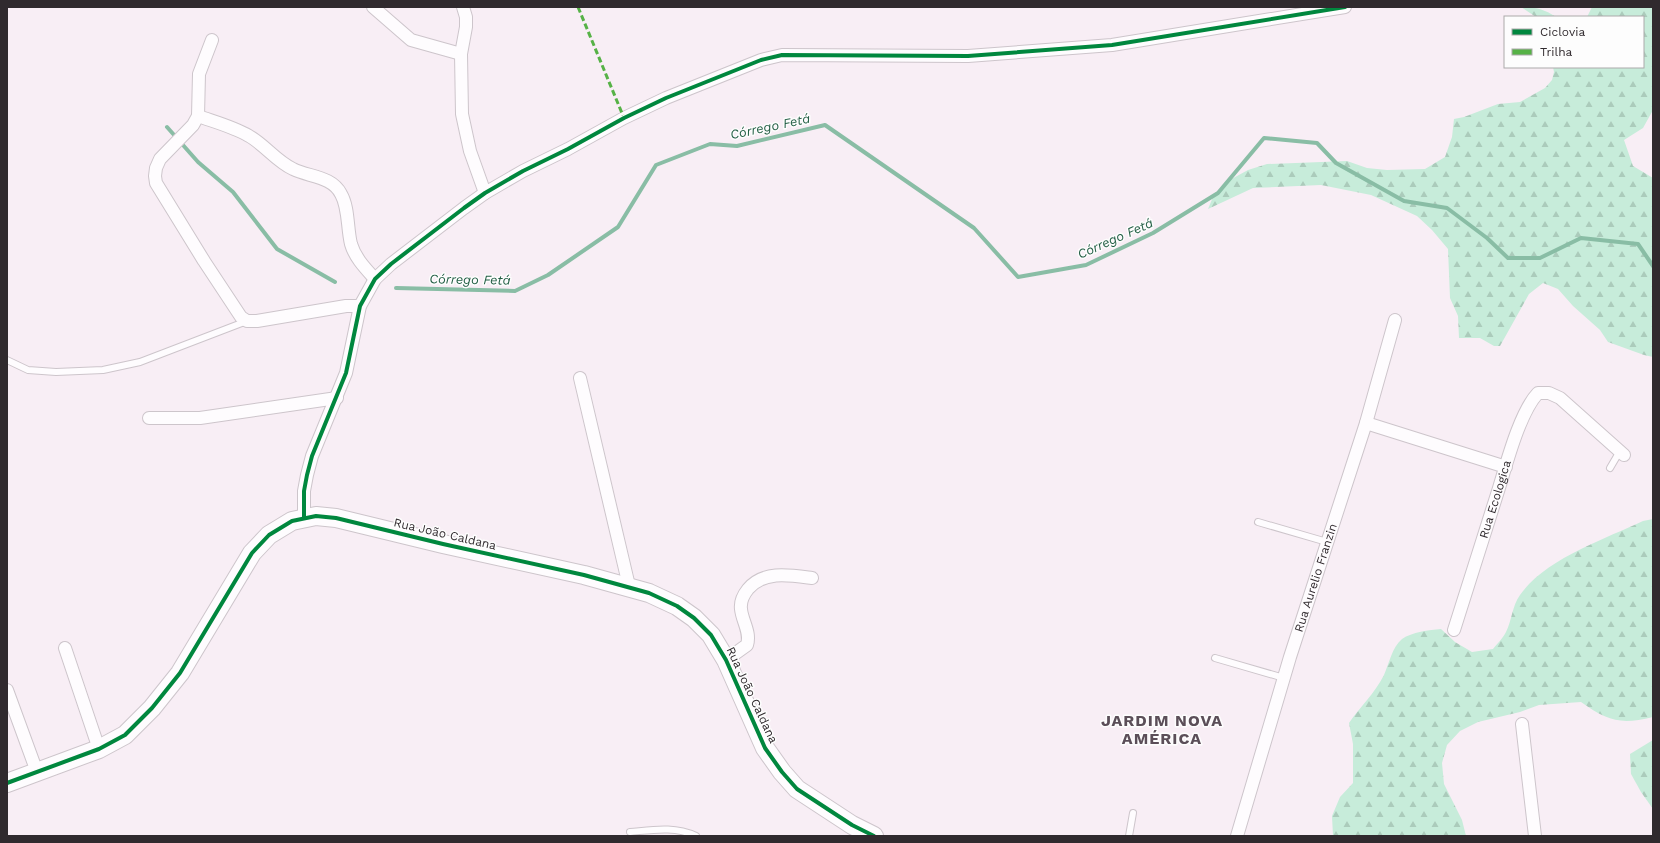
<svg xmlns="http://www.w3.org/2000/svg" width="1660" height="843" font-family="'Work Sans',sans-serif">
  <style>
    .forest { fill: url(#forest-firs) }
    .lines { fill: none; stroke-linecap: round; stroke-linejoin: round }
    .stream { stroke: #89bda5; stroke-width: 4 }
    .lane-casing { stroke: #cdc5cb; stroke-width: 8 }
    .street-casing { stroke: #cdc5cb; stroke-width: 14 }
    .secondary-casing { stroke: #cdc5cb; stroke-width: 20 }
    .lane { stroke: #fefcfe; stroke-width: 6 }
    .street { stroke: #fefcfe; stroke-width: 12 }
    .secondary { stroke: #fefcfe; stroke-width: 18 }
    .quiet { stroke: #56b246; stroke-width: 3; stroke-dasharray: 6 3; stroke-linecap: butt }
    .cycleway-casing { stroke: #fdfdfd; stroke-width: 6 }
    .cycleway { stroke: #00873e; stroke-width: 4 }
    .labels { text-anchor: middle; stroke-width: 3; stroke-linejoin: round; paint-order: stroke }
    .street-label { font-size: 12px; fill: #302a2e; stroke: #fdfdfd }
    .water-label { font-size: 13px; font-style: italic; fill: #225e44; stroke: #fdfdfd }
    .district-label { font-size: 16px; font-weight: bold; letter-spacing: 1px; fill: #5b4e58; stroke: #fdfdfd }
  </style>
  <defs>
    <pattern id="forest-firs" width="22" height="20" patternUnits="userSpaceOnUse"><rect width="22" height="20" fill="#c7ecda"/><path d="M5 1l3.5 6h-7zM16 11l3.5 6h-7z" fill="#abcbbb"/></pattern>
  </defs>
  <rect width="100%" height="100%" fill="#f8eef5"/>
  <!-- forest -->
  <g class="forest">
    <path d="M 1521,7 C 1535,7 1544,9 1556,17 L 1536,17 Z"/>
    <polygon points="1592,7 1653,7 1653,110 1643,128 1624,140 1633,166 1653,178 1653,357 1644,355 1608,342 1600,330 1573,306 1558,289 1543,283 1529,294 1500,346 1494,346 1480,338 1459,338 1458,316 1450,298 1448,249 1432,230 1417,216 1371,195 1321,185 1253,188 1208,209 1213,197 1226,182 1248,170 1267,164 1347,161 1367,168 1387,170 1425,169 1445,157 1452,137 1454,119 1464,117 1498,104 1520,102 1545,88 1552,80 1554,72 1553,67 1643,67 1643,17 1587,17"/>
    <path d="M 1653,519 L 1653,717 C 1620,725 1608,721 1581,702 L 1539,705 L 1520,712 L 1478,722 L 1460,731 L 1447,745 L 1442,763 L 1444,784 L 1462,820 L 1466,836 L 1333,836 L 1332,816 L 1340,797 L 1353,783 L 1353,744 L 1349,723 C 1360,707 1375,693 1384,675 C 1389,664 1392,647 1402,639 C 1412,632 1429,630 1441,629 L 1455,642 L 1472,652 L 1493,649 C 1497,644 1503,638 1506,632 C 1512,620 1512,606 1520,595 C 1545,559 1605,539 1643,521 Z"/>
    <polygon points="1653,740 1653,809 1641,792 1631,774 1630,754"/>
  </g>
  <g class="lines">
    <!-- stream -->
    <g class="stream">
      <polyline points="167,127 198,162 233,192 277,249 335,282"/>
      <polyline points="396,288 515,291 548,275 618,227 656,165 710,144 737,146 825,125 974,228 1018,277 1086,265 1153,233 1218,193 1264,138 1317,143 1336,163 1404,201 1447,208 1487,238 1508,258 1540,258 1581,238 1638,244 1653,266"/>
    </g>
    <defs>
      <g id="lane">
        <polyline points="7,360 28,370 56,372 103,370 140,362 247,321"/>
        <polyline points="1610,468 1620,451"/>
        <polyline points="1258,522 1327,542"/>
        <polyline points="1215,658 1284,678"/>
        <path d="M 630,832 C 653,830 674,826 696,836"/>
        <polyline points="1129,836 1133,813"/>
      </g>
      <g id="street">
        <polyline points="373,7 411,40 461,54"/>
        <polyline points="463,7 466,17 466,27 461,54 462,114 470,151 485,193"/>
        <polyline points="212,40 199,74 198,116 193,125 160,159 156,168 155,176 156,183 204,261 241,317 247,321 257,321 346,306 360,306"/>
        <path d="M 198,116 C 215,122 234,127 249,136 C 265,145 276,161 293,169 C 309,177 332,176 341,194 C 349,208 347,228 351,244 C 355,258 366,269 375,279"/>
        <polyline points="580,378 629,586"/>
        <polyline points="149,418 200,418 337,398"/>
        <polyline points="1366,423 1506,467"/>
        <polyline points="304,517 304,491 307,475 312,456 346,373 360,306 375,279 391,264 464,208 485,193 523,171 568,149 624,118 666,98 761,60 782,55 968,56 1112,45 1345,7"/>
        <path id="s1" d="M 1454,630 C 1469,583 1484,535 1499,488 C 1507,462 1520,412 1538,393 L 1549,393 L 1560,398 L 1624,455"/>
        <polyline points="65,648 99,749"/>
        <path d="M 726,660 L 747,645 C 751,632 742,621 741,609 C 740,601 744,594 748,589 C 764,570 790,575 812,578"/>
        <polyline points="7,690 37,772"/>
        <polyline points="1522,724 1535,836"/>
        <path id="s2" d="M 1237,836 L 1290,657 L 1366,423 L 1395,320"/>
      </g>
      <polyline id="secondary" points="7,783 99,749 125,735 152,708 180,673 252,553 269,535 292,521 316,516 336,518 443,544 584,575 649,593 677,606 694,618 711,635 726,660 765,748 782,772 797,789 852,825 874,836"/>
    </defs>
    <!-- lane casing -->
    <use href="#lane" class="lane-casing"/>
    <!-- street casing -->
    <use href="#street" class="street-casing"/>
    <!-- secondary casing -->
    <use href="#secondary" class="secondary-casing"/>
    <!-- lane -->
    <use href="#lane" class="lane"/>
    <!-- street -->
    <use href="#street" class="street"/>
    <!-- secondary -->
    <use href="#secondary" class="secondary"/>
    <!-- quiet -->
    <polyline class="quiet" points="578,7 624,118"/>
    <defs>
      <g id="cycleway">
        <polyline points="304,517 304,491 307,475 312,456 346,373 360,306 375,279 391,264 464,208 485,193 523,171 568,149 624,118 666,98 761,60 782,55 968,56 1112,45 1345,7"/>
        <polyline points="7,783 99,749 125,735 152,708 180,673 252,553 269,535 292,521 316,516 336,518 443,544 584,575 649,593 677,606 694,618 711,635 726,660 765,748 782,772 797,789 852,825 874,836"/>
      </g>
    </defs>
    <!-- cycleway casing -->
    <use href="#cycleway" class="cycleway-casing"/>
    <!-- cycleway -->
    <use href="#cycleway" class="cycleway"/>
  </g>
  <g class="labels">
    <!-- street labels -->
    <g class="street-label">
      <text dy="4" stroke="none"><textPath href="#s1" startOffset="137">Rua Ecologica</textPath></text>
      <text transform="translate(445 534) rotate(13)" y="4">Rua João Caldana</text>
      <text dy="4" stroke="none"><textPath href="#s2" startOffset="270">Rua Aurelio Franzin</textPath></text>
      <text transform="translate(752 695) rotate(65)" y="4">Rua João Caldana</text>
    </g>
    <!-- water labels -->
    <g class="water-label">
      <text transform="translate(770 126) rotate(-12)" y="5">Córrego Fetá</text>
      <text transform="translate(1115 238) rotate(-24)" y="5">Córrego Fetá</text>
      <text transform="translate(470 279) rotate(1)" y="5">Córrego Fetá</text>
    </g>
    <!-- district labels -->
    <g class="district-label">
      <text x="1162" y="726">JARDIM NOVA<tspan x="1162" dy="18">AMÉRICA</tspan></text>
    </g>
  </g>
  <!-- border -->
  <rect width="1660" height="843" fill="none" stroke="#302a2e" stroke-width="16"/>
  <!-- legend -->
  <rect x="1504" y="16" width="140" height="52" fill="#fdfdfd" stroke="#aba9aa"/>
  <rect x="1512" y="29" width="20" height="6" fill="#00873e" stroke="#aba9aa"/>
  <text x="1540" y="36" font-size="12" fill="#302a2e">Ciclovia</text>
  <rect x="1512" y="49" width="20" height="6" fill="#56b246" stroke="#aba9aa"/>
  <text x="1540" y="56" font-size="12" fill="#302a2e">Trilha</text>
</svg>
